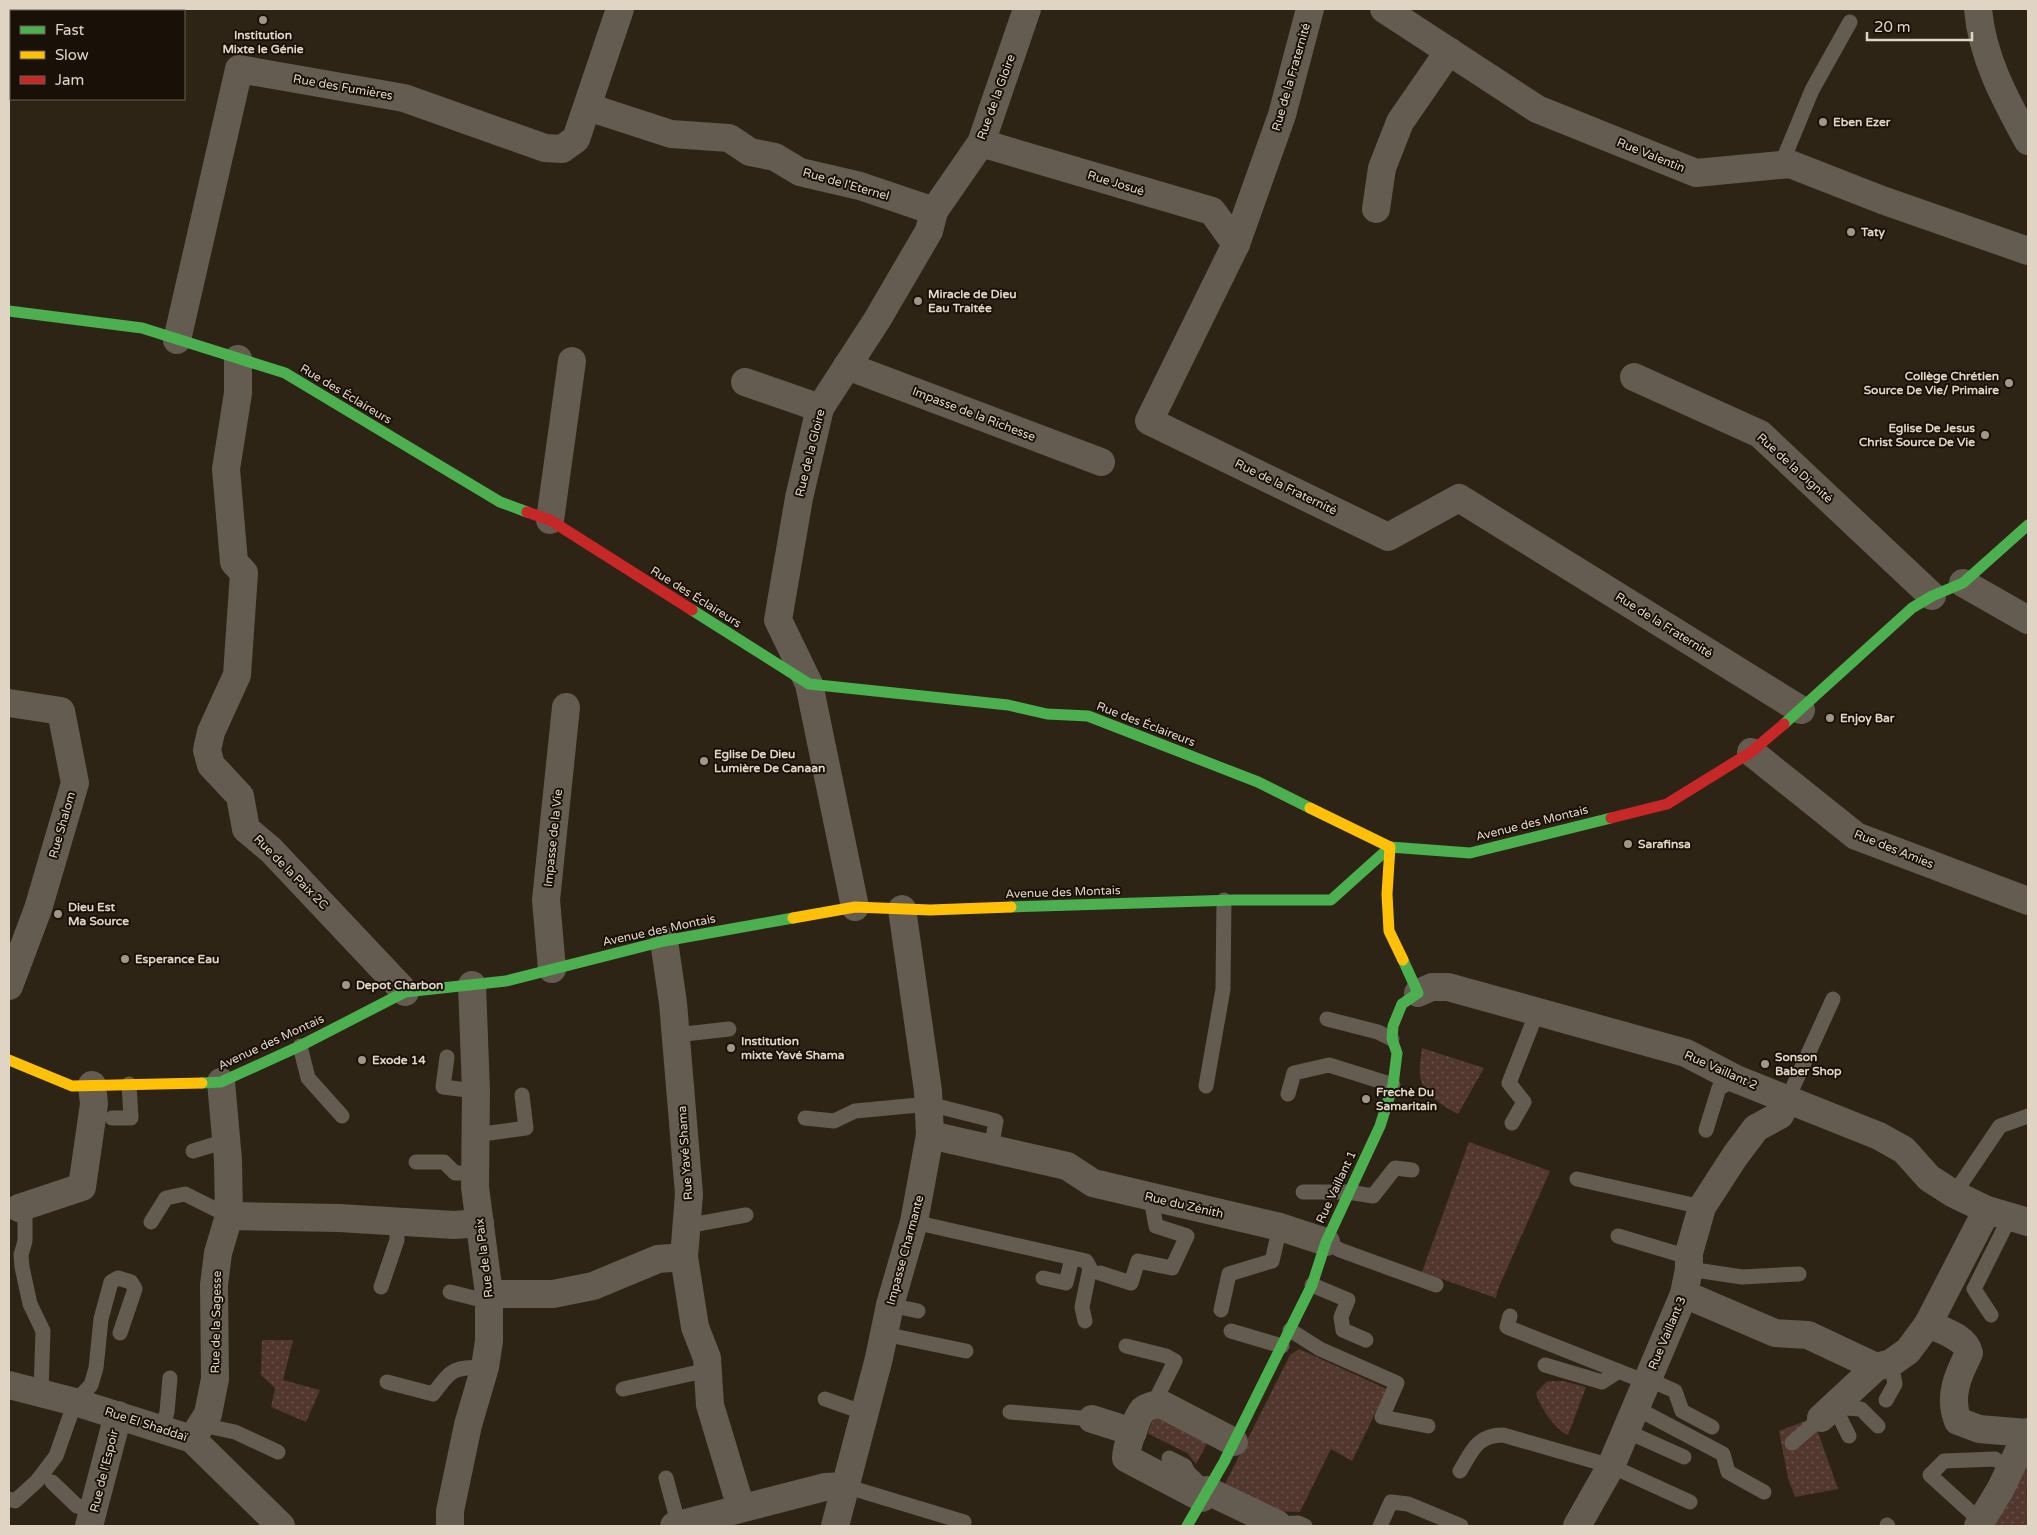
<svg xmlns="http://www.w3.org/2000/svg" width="2037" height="1535" font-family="'Varela Round',sans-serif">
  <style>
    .grass { fill: url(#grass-dots) }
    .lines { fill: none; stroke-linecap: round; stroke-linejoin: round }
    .lane { stroke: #645b51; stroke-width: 15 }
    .street { stroke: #645b51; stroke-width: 28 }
    .fast { stroke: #4caf50; stroke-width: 11 }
    .slow { stroke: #ffc107; stroke-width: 11 }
    .jam { stroke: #c62828; stroke-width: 11 }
    .poi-dot { fill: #a29688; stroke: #191107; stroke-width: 2 }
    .labels { text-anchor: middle; stroke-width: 4; stroke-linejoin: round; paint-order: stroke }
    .poi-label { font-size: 12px; font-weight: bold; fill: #e0d4c5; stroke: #191107; text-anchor: start }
    .street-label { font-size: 12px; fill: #e0d4c5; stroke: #191107 }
  </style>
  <defs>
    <pattern id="grass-dots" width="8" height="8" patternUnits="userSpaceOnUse" patternTransform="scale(1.25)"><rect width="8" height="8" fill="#51372e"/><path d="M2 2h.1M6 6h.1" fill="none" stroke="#6a534b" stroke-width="1.8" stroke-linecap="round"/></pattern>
  </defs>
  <rect width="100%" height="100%" fill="#2e2416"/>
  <!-- grass -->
  <g class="grass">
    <path d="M 1422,1048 L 1484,1068 L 1458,1114 C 1443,1106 1423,1094 1420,1076 C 1419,1067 1421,1056 1422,1048 Z"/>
    <polygon points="1469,1142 1550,1171 1498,1289 1496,1298 1422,1272"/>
    <polygon points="262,1340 293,1340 283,1380 320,1390 306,1422 271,1407 275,1388 261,1375"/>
    <polygon points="1299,1349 1387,1389 1352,1461 1331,1449 1300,1512 1270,1511 1225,1484 1290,1355"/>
    <path d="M 1552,1381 L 1563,1381 L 1586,1387 L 1568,1435 C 1556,1431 1539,1406 1536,1393 L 1546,1382 Z"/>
    <polygon points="1157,1413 1208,1442 1196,1464 1187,1453 1147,1433"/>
    <polygon points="1813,1418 1838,1489 1795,1497 1788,1478 1779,1431"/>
    <polygon points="2028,1451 2028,1526 1991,1526"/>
  </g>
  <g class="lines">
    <!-- lane -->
    <g class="lane">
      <polyline points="1781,165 1812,90 1850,22"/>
      <polyline points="1327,1019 1378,1032 1392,1039"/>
      <polyline points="676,1035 729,1029"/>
      <polyline points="300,1046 308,1078 342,1116"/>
      <polyline points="447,1057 443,1087 476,1091"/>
      <polyline points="1206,1086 1223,989 1224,900"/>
      <polyline points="1288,1094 1294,1073 1329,1065 1393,1085"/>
      <polyline points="1788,1098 1833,999"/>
      <polyline points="112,1118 131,1118 129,1084"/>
      <polyline points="805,1118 834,1121 855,1111 929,1104 996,1121 991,1148"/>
      <polyline points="1512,1123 1524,1102 1509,1083 1537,1012"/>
      <polyline points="1706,1130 1719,1088 1736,1079"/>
      <polyline points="475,1135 526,1128 522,1095"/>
      <polyline points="193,1151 226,1141"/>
      <polyline points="416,1162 444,1162 455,1173 475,1173"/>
      <polyline points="1577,1179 1702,1207"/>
      <polyline points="1303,1192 1348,1192 1373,1196 1395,1168 1412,1170"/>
      <polyline points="1954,1194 2000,1126 2028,1116"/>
      <polyline points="25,1206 25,1241 21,1255 22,1267 30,1304 43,1331 41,1392"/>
      <polyline points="151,1222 166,1198 185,1194 229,1216"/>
      <polyline points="914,1222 1086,1261 1090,1268 1082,1307 1085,1321"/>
      <polyline points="686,1226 746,1215"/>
      <polyline points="1618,1236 1678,1254 1689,1253"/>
      <polyline points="1326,1242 1340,1250 1436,1285"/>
      <polyline points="1689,1269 1742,1277 1799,1274"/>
      <polyline points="1100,1273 1131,1283 1138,1261 1172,1268 1187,1236 1156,1226 1153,1210 1156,1199"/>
      <polyline points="1043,1278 1066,1283 1072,1258"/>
      <polyline points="1312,1285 1348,1300 1341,1317 1343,1330 1366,1340"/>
      <polyline points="381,1287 397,1240 397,1221"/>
      <polyline points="450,1292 478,1299 489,1294"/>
      <polyline points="890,1305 918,1311"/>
      <polyline points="1221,1310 1229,1274 1272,1261 1280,1227"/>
      <polyline points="1991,1315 1974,1289 2010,1217"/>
      <polyline points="1510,1316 1507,1327 1646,1382 1659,1384 1675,1391 1682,1411 1712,1427"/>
      <polyline points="1290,1330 1320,1349 1397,1383 1382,1417 1428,1426"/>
      <polyline points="1231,1331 1282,1346"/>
      <polyline points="884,1334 966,1351"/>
      <polyline points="1126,1346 1166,1356 1175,1361 1158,1395 1161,1404"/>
      <polyline points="1545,1365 1602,1382 1619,1371"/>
      <path d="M 387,1382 L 433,1394 C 453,1368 452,1368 485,1367"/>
      <polyline points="623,1389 708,1370"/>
      <polyline points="825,1399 865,1413"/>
      <polyline points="1886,1400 1895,1384 1891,1363"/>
      <polyline points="1836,1403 1845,1408 1861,1409 1878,1426"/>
      <polyline points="1836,1403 1837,1412 1849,1436"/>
      <polyline points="1636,1408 1723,1454 1728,1472 1764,1492"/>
      <polyline points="1010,1412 1092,1419"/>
      <polyline points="202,1425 235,1432 278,1452"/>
      <polyline points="162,1429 167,1412 170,1378"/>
      <polyline points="1626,1431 1684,1457"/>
      <polyline points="1792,1443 1821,1418"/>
      <polyline points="1169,1458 1185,1466 1188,1472 1206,1490"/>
      <path d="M 1460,1471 C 1472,1451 1477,1435 1503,1435 L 1611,1466 L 1690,1502"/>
      <polyline points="666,1478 679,1526"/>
      <polyline points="52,1482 77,1506 94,1509"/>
      <polyline points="845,1486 964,1522"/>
      <polyline points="9,1499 15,1501 37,1481 56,1456 75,1402 91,1385 96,1368 101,1319 111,1282 118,1278 131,1282 135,1289 120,1333"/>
      <polyline points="1982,1519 1974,1515 1930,1475 1944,1461 1995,1459 2011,1469"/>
      <polyline points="1277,1524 1298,1523 1305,1526"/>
      <polyline points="1887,1525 1888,1526"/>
      <polyline points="1380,1526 1391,1502 1408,1504 1461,1526"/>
    </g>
    <!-- street -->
    <g class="street">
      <polyline points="1310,9 1282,115 1236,244 1149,421 1388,537 1459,498 1801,710"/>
      <polyline points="1384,9 1537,109 1696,173 1790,164 1882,200 2028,251"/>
      <path d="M 1978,9 C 1982,57 2005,99 2028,141"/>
      <polyline points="588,107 671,134 729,138 750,152 775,157 800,172 860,186 934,211"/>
      <polyline points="981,143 1212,211 1236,244"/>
      <polyline points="1376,209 1382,168 1400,122 1449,51"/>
      <polyline points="177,340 239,69 404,98 545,148 562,149 576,139 620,9"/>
      <polyline points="238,359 238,393 226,469 234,562 244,573 237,675 211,732 207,750 211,765 240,796 246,829 271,850 405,992"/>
      <polyline points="847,366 1101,462"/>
      <polyline points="1634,377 1760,434 1932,596"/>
      <polyline points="745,382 820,408"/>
      <polyline points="550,520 572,361"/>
      <polyline points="1963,583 2028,620"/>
      <polyline points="9,703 61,711 75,783 38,909 9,986"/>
      <polyline points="1751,752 1856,836 2028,901"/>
      <polyline points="855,907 809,684 778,620 799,498 820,408 877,320 929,231 934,211 981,143 1027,9"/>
      <polyline points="664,941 673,1003 689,1194 684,1257 695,1327 707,1358 710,1405 741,1508"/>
      <polyline points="552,969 546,900 566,707"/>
      <polyline points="1418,993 1432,987 1448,987 1686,1053 1736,1079 1879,1136 1904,1150 1929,1178 1954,1194 1987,1210 2028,1222"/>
      <polyline points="930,1135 1067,1166 1093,1183 1280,1227 1326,1242"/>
      <polyline points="19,1208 82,1187 94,1104 92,1085"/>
      <polyline points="229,1216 339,1218 454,1225 480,1223"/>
      <polyline points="489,1294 553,1294 593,1286 658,1259 684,1257"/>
      <polyline points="1684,1294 1775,1333 1808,1335 1876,1367"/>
      <path d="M 1928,1324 C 1941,1330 1966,1337 1969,1353 C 1958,1375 1948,1397 1958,1421 L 1979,1429 L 2027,1433"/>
      <polyline points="9,1385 75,1402 192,1439 281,1526"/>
      <polyline points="1821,1418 1876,1367 1891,1363 1908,1351 1928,1324 1987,1210"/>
      <polyline points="1092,1419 1133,1432"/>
      <polyline points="192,1439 208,1414 215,1379 214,1285 218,1253 229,1216 228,1160 221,1082"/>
      <polyline points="1206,1490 1277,1524"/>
      <path d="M 1202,1498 L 1126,1458 C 1126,1448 1136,1418 1143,1410 C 1147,1406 1155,1405 1161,1404 L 1234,1442"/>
      <polyline points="89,1526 118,1415"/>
      <polyline points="450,1526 450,1511 468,1425 485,1367 489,1341 489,1294 475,1187 476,1091 472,985"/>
      <polyline points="674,1526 825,1487 845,1486"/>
      <polyline points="835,1526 879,1358 890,1305 914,1222 930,1135 928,1091 902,909"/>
      <polyline points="1577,1526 1611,1466 1684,1294 1689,1269 1689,1253 1702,1207 1735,1156 1756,1128 1780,1115 1788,1098"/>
      <polyline points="1978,1526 2000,1490 2028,1432"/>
    </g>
    <!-- fast -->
    <g class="fast">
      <polyline points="9,311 142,328 285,373 500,502 527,512"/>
      <polyline points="692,610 809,684 1008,705 1047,714 1088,716 1258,782 1310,808"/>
      <polyline points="1784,724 1912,608 1932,596 1963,583 2028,525"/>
      <polyline points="1011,907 1235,900 1331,900 1390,847 1470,853 1611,818"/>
      <polyline points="202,1083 221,1082 300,1046 405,992 506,981 664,941 793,918"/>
      <polyline points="1187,1526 1224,1462 1312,1285 1326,1242 1380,1126 1393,1085 1397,1053 1392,1039 1393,1026 1402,1004 1418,993 1403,960"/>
    </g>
    <!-- slow -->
    <g class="slow">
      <polyline points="1310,808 1390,847 1387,894 1389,931 1403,960"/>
      <polyline points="793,918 855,907 930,910 1011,907"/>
      <polyline points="9,1060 72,1086 202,1083"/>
    </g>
    <!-- jam -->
    <g class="jam">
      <polyline points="527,512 550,520 692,610"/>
      <polyline points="1611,818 1667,804 1751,752 1784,724"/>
    </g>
  </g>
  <!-- markers -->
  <g class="poi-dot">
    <circle cx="263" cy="20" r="5"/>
    <circle cx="1823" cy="122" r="5"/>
    <circle cx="1851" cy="232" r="5"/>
    <circle cx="918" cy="301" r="5"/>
    <circle cx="2009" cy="383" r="5"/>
    <circle cx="1985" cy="435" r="5"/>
    <circle cx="1830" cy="718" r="5"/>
    <circle cx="704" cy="761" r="5"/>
    <circle cx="1628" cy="844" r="5"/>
    <circle cx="58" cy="914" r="5"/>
    <circle cx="125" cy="959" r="5"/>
    <circle cx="346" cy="985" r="5"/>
    <circle cx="731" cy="1048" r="5"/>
    <circle cx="362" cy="1060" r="5"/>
    <circle cx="1765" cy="1064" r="5"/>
    <circle cx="1366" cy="1099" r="5"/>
  </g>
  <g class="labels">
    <!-- poi labels -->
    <g class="poi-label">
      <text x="263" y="39" text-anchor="middle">Institution<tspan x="263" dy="14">Mixte le Génie</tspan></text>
      <text x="1833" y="126">Eben Ezer</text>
      <text x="1861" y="236">Taty</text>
      <text x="928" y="298">Miracle de Dieu<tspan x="928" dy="14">Eau Traitée</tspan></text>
      <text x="1999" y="380" text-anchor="end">Collège Chrétien<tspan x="1999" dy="14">Source De Vie/ Primaire</tspan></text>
      <text x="1975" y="432" text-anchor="end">Eglise De Jesus<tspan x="1975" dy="14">Christ Source De Vie</tspan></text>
      <text x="1840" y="722">Enjoy Bar</text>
      <text x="714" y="758">Eglise De Dieu<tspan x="714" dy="14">Lumière De Canaan</tspan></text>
      <text x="1638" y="848">Sarafinsa</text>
      <text x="68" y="911">Dieu Est<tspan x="68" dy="14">Ma Source</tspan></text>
      <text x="135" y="963">Esperance Eau</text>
      <text x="356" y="989">Depot Charbon</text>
      <text x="741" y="1045">Institution<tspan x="741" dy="14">mixte Yavé Shama</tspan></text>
      <text x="1775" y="1061">Sonson<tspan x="1775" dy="14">Baber Shop</tspan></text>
      <text x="372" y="1064">Exode 14</text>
      <text x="1376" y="1096">Frechè Du<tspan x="1376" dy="14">Samaritain</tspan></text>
    </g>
    <!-- street labels -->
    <g class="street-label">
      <text transform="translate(1291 77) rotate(-74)" y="4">Rue de la Fraternité</text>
      <text transform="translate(343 87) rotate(10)" y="4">Rue des Fumières</text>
      <text transform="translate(996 97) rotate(-70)" y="4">Rue de la Gloire</text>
      <text transform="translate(1651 155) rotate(22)" y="4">Rue Valentin</text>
      <text transform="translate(1116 183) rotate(17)" y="4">Rue Josué</text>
      <text transform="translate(846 184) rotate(16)" y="4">Rue de l'Eternel</text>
      <text transform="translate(346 394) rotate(31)" y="4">Rue des Éclaireurs</text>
      <text transform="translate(974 414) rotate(21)" y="4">Impasse de la Richesse</text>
      <text transform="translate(810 453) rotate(-76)" y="4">Rue de la Gloire</text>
      <text transform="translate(1795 468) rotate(42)" y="4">Rue de la Dignité</text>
      <text transform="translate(1286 487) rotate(26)" y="4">Rue de la Fraternité</text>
      <text transform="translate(696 597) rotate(32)" y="4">Rue des Éclaireurs</text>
      <text transform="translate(1664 625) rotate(32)" y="4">Rue de la Fraternité</text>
      <text transform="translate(1146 724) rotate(21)" y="4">Rue des Éclaireurs</text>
      <text transform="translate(1532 823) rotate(-14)" y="4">Avenue des Montais</text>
      <text transform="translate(62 825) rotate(-74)" y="4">Rue Shalom</text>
      <text transform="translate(553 838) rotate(-84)" y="4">Impasse de la Vie</text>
      <text transform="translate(1894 849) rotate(22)" y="4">Rue des Amies</text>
      <text transform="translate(291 872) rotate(45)" y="4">Rue de la Paix 2C</text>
      <text transform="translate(1063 892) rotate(-2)" y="4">Avenue des Montais</text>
      <text transform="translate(659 930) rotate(-12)" y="4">Avenue des Montais</text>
      <text transform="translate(271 1042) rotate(-25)" y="4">Avenue des Montais</text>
      <text transform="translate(1721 1070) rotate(24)" y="4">Rue Vaillant 2</text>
      <text transform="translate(685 1153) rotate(-94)" y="4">Rue Yavé Shama</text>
      <text transform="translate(1336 1187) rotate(-65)" y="4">Rue Vaillant 1</text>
      <text transform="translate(1184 1205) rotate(13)" y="4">Rue du Zénith</text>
      <text transform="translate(905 1250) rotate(-75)" y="4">Impasse Charmante</text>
      <text transform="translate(484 1258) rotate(-97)" y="4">Rue de la Paix</text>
      <text transform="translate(216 1322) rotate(-89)" y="4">Rue de la Sagesse</text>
      <text transform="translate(1667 1333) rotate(-67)" y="4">Rue Vaillant 3</text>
      <text transform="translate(146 1424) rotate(18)" y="4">Rue El Shaddaï</text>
      <text transform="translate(104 1471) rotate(-76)" y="4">Rue de l'Espoir</text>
    </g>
  </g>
  <!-- border -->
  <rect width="2037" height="1535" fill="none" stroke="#e0d4c5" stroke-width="20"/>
  <!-- legend -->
  <rect x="10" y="10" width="175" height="90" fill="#191107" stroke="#695f53"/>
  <rect x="20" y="26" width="25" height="8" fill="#4caf50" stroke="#695f53"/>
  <text x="55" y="35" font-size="15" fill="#e0d4c5">Fast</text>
  <rect x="20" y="51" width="25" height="8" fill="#ffc107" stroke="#695f53"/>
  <text x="55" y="60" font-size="15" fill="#e0d4c5">Slow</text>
  <rect x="20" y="76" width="25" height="8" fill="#c62828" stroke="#695f53"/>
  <text x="55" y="85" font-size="15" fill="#e0d4c5">Jam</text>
  <!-- scale -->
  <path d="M1867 32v8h105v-8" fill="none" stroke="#e0d4c5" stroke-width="2.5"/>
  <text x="1874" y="32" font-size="15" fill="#e0d4c5" stroke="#191107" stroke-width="4" paint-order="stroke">20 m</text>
</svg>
